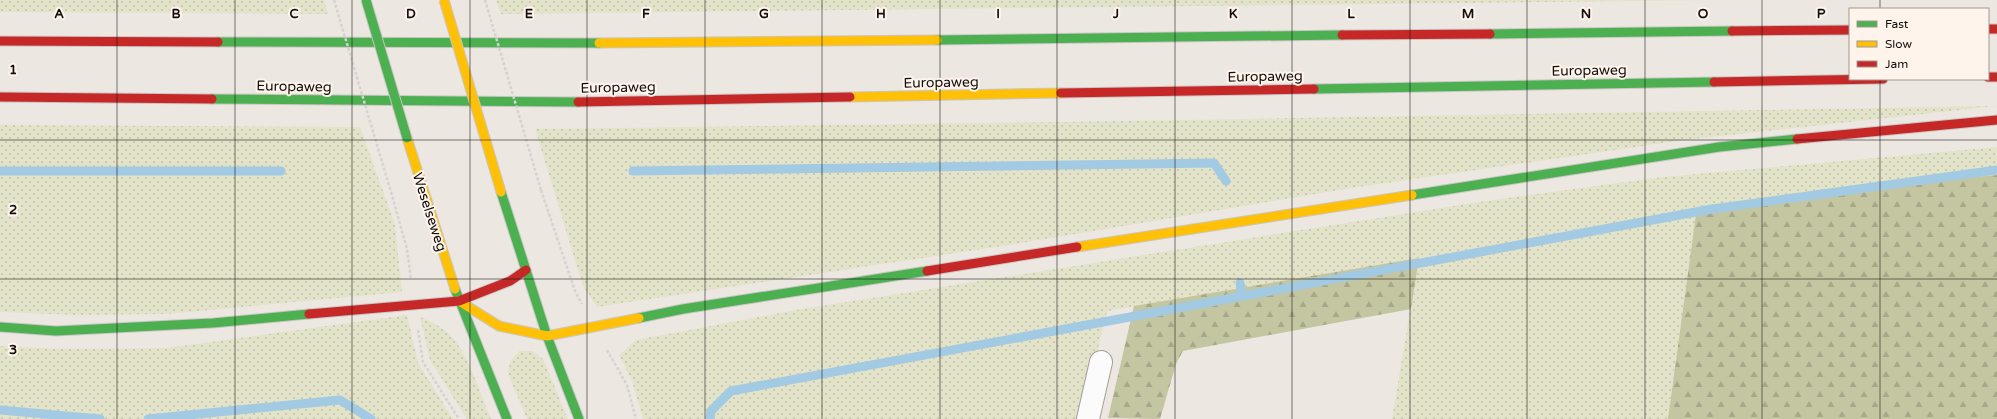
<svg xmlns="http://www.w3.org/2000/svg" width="1997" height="419" font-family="'Varela Round',sans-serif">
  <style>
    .grass { fill: url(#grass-dots) }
    .forest { fill: url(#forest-firs) }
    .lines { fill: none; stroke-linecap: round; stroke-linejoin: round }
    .stream { stroke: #a3cae3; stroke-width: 9 }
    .street-casing { stroke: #a39f9b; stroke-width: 24 }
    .fast-casing { stroke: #c9c6c4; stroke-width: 11 }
    .slow-casing { stroke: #c9c6c4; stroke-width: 11 }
    .jam-casing { stroke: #c9c6c4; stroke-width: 11 }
    .path { stroke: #d4d3d1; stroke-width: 2.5; stroke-dasharray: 3 2; stroke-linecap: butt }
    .street { stroke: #fcfbfb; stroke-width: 22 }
    .fast { stroke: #4caf50; stroke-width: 9 }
    .slow { stroke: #ffc107; stroke-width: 9 }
    .jam { stroke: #c62828; stroke-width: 9 }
    .fast-bridge-casing { stroke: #c9c6c4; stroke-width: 11; stroke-linecap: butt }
    .slow-bridge-casing { stroke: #c9c6c4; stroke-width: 11; stroke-linecap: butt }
    .path-bridge { stroke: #d4d3d1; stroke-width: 2.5; stroke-dasharray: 3 2; stroke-linecap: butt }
    .fast-bridge { stroke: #4caf50; stroke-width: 9 }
    .slow-bridge { stroke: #ffc107; stroke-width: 9 }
    .grid { fill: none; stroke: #110e0b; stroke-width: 1; stroke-opacity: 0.55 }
    .labels { text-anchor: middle; stroke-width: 4; stroke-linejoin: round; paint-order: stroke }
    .street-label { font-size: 14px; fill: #110e0b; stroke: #fff4ec }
    .grid-label { font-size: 13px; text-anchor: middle; font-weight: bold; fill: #110e0b; stroke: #fff4ec; stroke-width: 4; stroke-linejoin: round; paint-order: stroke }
  </style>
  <defs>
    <pattern id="grass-dots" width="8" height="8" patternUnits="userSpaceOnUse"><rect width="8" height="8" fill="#e3e3ca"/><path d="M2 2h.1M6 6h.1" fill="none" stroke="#c2c2ac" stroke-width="1.8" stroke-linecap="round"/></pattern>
    <pattern id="forest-firs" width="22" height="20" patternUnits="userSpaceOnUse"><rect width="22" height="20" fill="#c4c5a1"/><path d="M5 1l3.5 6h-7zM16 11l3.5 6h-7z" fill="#a7a889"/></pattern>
  </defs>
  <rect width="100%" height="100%" fill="#ede7e2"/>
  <!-- grass -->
  <g class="grass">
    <polygon points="0,0 324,0 328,14 0,12"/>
    <polygon points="496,0 1719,0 501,14"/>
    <polygon points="1997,106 1684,140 1345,189 1009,245 597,307 583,286 535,129 1062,122"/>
    <polygon points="0,125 360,127 395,225 402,292 167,314 77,315 0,312"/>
    <polygon points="1997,147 1997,175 1825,190 1696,214 1668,419 1392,419 1419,258 1107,311 1081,419 643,419 632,381 619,355 636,340 796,310 1486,201 1663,177"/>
    <polygon points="407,315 418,363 453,419 0,419 0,346 61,349 167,348"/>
    <path d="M 420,317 C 432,322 442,327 451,336 C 468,353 481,396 491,419 L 467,419 L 430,360 Z"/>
    <polygon points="519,351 533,351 543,359 568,419 527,419 508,374 510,362"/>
  </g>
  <!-- forest -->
  <g class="forest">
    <polygon points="1997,175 1997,419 1668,419 1696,214 1825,190"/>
    <polygon points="1419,258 1411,309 1183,351 1176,364 1160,419 1108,418 1134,306"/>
  </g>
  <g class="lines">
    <!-- stream -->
    <g class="stream">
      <polyline points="0,171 281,171"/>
      <polyline points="633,171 1214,163 1226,181"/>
      <polyline points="1240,283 1242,296"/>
      <polyline points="0,410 100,419"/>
      <polyline points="148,419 340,400 371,419"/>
      <polyline points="710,419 711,411 731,391 1712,209 1997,170"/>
    </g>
    <defs>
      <polyline id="street" points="1088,419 1101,362"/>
      <g id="fast">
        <polyline points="1490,34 1732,31"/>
        <polyline points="937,40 1342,35"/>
        <polyline points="218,42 599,43"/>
        <polyline points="1314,89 1714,82"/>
        <polyline points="212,99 578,102"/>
        <polyline points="501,192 547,336 579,419"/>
        <polyline points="1412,195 1719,147 1797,139"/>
        <polyline points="455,289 507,419"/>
        <polyline points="639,318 683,309 927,271"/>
        <polyline points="0,327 56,331 213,323 309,314"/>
      </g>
      <g id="slow">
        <polyline points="599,43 937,40"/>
        <polyline points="850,97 1061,93"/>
        <polyline points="407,138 455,289"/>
        <polyline points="1077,247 1412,195"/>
        <polyline points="459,301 499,326 547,336 639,318"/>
      </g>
      <g id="jam">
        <polyline points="1988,29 1997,29"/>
        <polyline points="1732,31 1850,30"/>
        <polyline points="1342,35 1490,34"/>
        <polyline points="0,41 218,42"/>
        <polyline points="1988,77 1997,77"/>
        <polyline points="1714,82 1883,79"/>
        <polyline points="1061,93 1314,89"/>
        <polyline points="0,97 212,99"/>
        <polyline points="578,102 850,97"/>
        <polyline points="1797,139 1997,120"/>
        <polyline points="927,271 1077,247"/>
        <polyline points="309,314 459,301 510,281 526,270"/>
      </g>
    </defs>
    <!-- street casing -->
    <use href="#street" class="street-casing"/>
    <!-- fast casing -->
    <use href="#fast" class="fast-casing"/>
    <!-- slow casing -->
    <use href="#slow" class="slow-casing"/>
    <!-- jam casing -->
    <use href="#jam" class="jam-casing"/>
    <!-- path -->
    <g class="path">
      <polyline points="541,190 575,291 582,304"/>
      <polyline points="391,192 407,249 411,279"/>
      <polyline points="418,330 423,362 459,419"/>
      <polyline points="607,350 627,385 636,419"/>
    </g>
    <!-- street -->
    <use href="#street" class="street"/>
    <!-- fast -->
    <use href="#fast" class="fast"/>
    <!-- slow -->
    <use href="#slow" class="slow"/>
    <!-- jam -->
    <use href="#jam" class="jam"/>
    <defs>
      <polyline id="fast-bridge" points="366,0 407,138"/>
      <polyline id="slow-bridge" points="444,0 501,192"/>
    </defs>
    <!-- fast-bridge casing -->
    <use href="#fast-bridge" class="fast-bridge-casing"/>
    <!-- slow-bridge casing -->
    <use href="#slow-bridge" class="slow-bridge-casing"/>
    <!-- path-bridge -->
    <g class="path-bridge">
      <polyline points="334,0 391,192"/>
      <polyline points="485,0 541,190"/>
    </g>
    <!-- fast-bridge -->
    <use href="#fast-bridge" class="fast-bridge"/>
    <!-- slow-bridge -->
    <use href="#slow-bridge" class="slow-bridge"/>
  </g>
  <!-- grid -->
  <path class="grid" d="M 117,0 L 117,419M 235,0 L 235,419M 352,0 L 352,419M 470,0 L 470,419M 587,0 L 587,419M 705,0 L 705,419M 822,0 L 822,419M 940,0 L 940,419M 1057,0 L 1057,419M 1175,0 L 1175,419M 1292,0 L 1292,419M 1410,0 L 1410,419M 1527,0 L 1527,419M 1645,0 L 1645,419M 1762,0 L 1762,419M 1880,0 L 1880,9M 1880,79 L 1880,419M 0,140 L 1997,140M 0,279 L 1997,279"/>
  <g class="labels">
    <!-- street labels -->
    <g class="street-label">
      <text transform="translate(1589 70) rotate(-1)" y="5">Europaweg</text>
      <text transform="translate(1265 76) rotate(-1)" y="5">Europaweg</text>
      <text transform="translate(941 82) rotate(-1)" y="5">Europaweg</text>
      <text transform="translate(294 86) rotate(1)" y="5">Europaweg</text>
      <text transform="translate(618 87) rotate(-1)" y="5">Europaweg</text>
      <text transform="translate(430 212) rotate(72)" y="5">Weselseweg</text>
    </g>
  </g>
  <g class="grid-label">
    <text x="59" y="18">A</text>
    <text x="176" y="18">B</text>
    <text x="294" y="18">C</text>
    <text x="411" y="18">D</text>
    <text x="529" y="18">E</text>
    <text x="646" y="18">F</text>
    <text x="764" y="18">G</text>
    <text x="881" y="18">H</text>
    <text x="998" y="18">I</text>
    <text x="1116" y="18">J</text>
    <text x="1233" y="18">K</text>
    <text x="1351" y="18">L</text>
    <text x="1468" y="18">M</text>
    <text x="1586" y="18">N</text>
    <text x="1703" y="18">O</text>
    <text x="1821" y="18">P</text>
    <text x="13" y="74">1</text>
    <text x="13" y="214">2</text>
    <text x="13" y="354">3</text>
  </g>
  <!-- legend -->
  <rect x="1849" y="8" width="140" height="72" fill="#fff4ec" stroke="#a09892"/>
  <rect x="1857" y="21" width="20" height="6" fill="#4caf50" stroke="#a09892"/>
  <text x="1885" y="28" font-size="12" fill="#110e0b">Fast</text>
  <rect x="1857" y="41" width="20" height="6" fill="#ffc107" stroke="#a09892"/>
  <text x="1885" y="48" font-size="12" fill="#110e0b">Slow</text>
  <rect x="1857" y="61" width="20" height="6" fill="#c62828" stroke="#a09892"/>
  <text x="1885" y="68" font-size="12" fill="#110e0b">Jam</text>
</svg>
